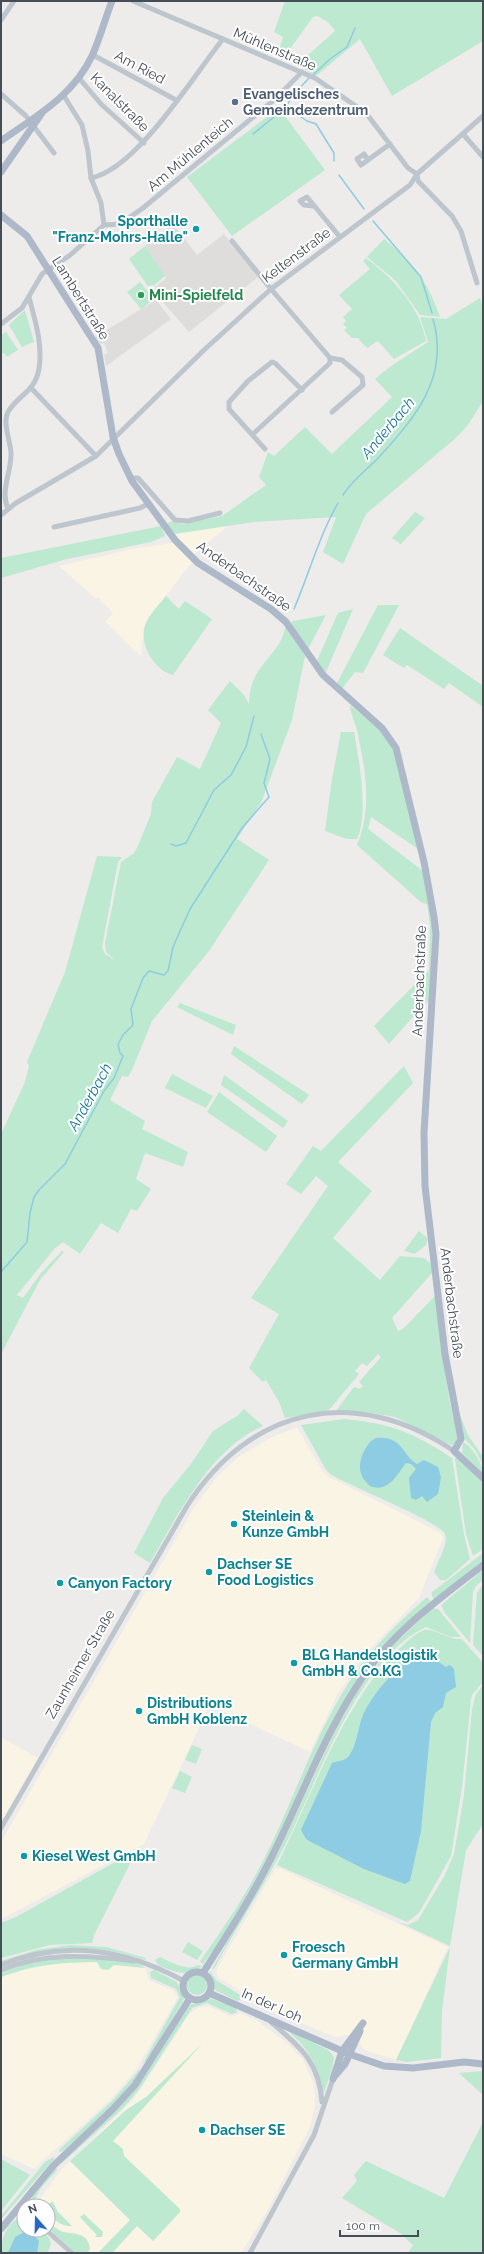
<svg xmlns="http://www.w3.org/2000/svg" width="484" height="2254" font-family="Raleway,sans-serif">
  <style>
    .commercial { fill: #f9f4e4 }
    .education { fill: #dfdcdc }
    .green { fill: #bce9d0 }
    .water { fill: #8dcce2 }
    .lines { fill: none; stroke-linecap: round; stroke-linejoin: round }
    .stream { stroke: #8dcce2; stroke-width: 1.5 }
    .minor { stroke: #bdc5cd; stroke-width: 5 }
    .major { stroke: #adb9c8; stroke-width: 7 }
    .service-dot { fill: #5c6f8a; stroke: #fff; stroke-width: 1.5 }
    .culture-dot { fill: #0f9aa8; stroke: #fff; stroke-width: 1.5 }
    .leisure-dot { fill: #2e9e5b; stroke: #fff; stroke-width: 1.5 }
    .labels { text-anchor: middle; stroke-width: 4; stroke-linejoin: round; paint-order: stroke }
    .street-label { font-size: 14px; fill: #454d57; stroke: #fff }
    .service-label { font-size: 14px; font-weight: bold; fill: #4e5e75; stroke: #fff; text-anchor: start }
    .culture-label { font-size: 14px; font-weight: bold; fill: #0d838f; stroke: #fff; text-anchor: start }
    .leisure-label { font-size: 14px; font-weight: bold; fill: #27864d; stroke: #fff; text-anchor: start }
    .water-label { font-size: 15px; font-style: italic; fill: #187597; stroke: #fff }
  </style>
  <rect width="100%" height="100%" fill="#eeebeb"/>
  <!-- commercial -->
  <g class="commercial">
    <polygon points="228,526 193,555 174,534"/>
    <polygon points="173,543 192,562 146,622 145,639 142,639 141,656 105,622 113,613 98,597 96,599 59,566 132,549"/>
    <polygon points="297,1427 323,1472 329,1477 441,1533 443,1538 419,1598 364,1655 336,1697 310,1752 210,1705 144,1844 1,1919 1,1842 193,1509 216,1478 238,1457 270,1438"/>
    <polygon points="1,1737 38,1758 1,1823"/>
    <polygon points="279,1868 448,1947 396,2060 364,2050 359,2043 349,2035 335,2037 245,2000 241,1992 218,1977 216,1971 219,1965 275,1869"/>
    <polygon points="66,1962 97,1962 145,1968 149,1980 174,1991 178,1997 136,2070 109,2101 34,2169 1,2154 1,1977 39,1965"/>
    <polygon points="209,2006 232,2017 240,2013 256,2020 286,2042 304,2061 314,2085 315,2104 311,2125 304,2139 265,2215 241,2253 87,2253 90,2249 77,2233 63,2232 49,2222 48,2206 40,2206 40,2199 61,2170 134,2099 190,2013 198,2008"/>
  </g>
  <!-- education -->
  <g class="education">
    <polygon points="173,224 197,255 224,234 258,277 189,332 153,291 155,287 166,278 145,246"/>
    <polygon points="156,300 171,319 106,366 104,355 108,353 104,343 100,344 95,337"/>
  </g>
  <!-- green -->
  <g class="green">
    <polygon points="285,1 483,1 483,41 392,96 360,39 316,76 297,65 335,31 328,22 317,16 313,17 282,60 277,57 283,37 274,32"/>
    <polygon points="279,108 325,170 232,236 187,177"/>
    <path d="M 384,239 C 412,262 428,281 440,317 L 420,315 L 396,281 L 367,257 Z"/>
    <polygon points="145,246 165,276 154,285 148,286 129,259"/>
    <path d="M 366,258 C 393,278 420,307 426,341 L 394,359 L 378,341 L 367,348 L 358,338 L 352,338 L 344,330 L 347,328 L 343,324 L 346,321 L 343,317 L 352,309 L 339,295 L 370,269 L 363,261 Z"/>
    <polygon points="140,282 154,299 141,309 127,292"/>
    <polygon points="480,298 483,309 483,401 468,425 457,437 366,514 343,564 323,552 336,517 254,522 174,534 166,524 173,521 183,524 222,516 266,485 259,477 268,452 274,456 305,427 332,454 392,397 375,379 391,366 428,342 420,317 446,319"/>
    <polygon points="25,310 34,342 22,347 9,325"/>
    <polygon points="6,332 18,350 7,357 4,353 1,354 1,335"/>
    <polygon points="415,512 425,518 401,544 392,538"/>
    <polygon points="161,526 165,536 151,542 67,559 1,578 1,558"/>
    <path d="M 166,596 L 179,609 L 185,601 L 212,619 L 173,675 C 153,670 136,640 147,621 C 151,612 160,604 166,596 Z"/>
    <polygon points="378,605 399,605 363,673 355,672 341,690 336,685"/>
    <polygon points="353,609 325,674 316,663 338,613"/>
    <polygon points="326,615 308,649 291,623 293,621"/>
    <path d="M 287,624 L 305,656 L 292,720 L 261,803 L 237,839 L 269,860 L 209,951 L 152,1021 L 132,1070 L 128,1077 L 122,1076 L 110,1100 L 145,1121 L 142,1129 L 188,1152 L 183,1167 L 145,1153 L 136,1179 L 151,1189 L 137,1211 L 131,1209 L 118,1233 L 101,1223 L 80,1254 L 63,1242 L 55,1248 L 17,1295 L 23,1298 L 41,1273 L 62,1251 L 64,1252 L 40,1280 L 1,1354 L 1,1134 L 25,1082 L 29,1066 L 27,1062 L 65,972 L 97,856 L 122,857 L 118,862 L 102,947 L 105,954 L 115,960 L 106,952 L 105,943 L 121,862 L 133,854 L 137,848 L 151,814 L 152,802 L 177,757 L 200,769 L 221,723 L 208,710 L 230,681 L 244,695 L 249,704 C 250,671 265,666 280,642 C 283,637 284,630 287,624 Z"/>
    <polygon points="400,628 483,686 483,707 449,683 444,689 407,665 404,668 383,655"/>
    <path d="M 350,705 L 380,730 L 395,750 L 418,849 L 371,817 L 368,829 L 423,871 L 433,930 L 429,1001 L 426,1002 L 389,1044 L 374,1026 L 429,970 L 430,925 L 427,904 L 422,903 L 357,845 C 372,810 366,771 358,735 C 357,725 350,714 350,705 Z"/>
    <path d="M 341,732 L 354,732 C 359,760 369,813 357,839 L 347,839 L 325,831 L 332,779 Z"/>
    <polygon points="180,1003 236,1025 233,1035 177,1007"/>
    <polygon points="234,1046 309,1095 302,1104 231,1054"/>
    <polygon points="404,1066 413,1083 338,1162 372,1191 333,1238 380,1280 400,1256 424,1258 431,1264 432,1273 392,1318 398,1331 403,1329 435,1296 449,1399 458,1436 455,1444 452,1445 395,1417 367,1412 336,1411 353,1388 355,1387 360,1389 363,1386 359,1382 381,1357 378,1354 367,1366 362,1363 355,1371 359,1374 329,1410 285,1418 279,1402 266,1380 263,1382 249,1368 279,1314 251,1298 328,1186 316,1176 301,1194 286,1184 313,1146 321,1151"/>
    <polygon points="172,1074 213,1096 206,1108 165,1088"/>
    <polygon points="224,1075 288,1121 283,1128 221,1085"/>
    <polygon points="219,1092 277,1136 266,1152 207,1112"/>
    <polygon points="419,1231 428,1239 426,1245 415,1254 404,1251"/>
    <path d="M 244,1409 L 263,1426 C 211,1448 177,1516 150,1563 L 134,1553 L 163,1498 L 191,1464 L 213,1431 L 237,1416 Z"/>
    <polygon points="458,1410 468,1435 483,1457 483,1465 475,1450 464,1438"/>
    <path d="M 344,1419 C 393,1424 412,1432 452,1458 L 464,1534 L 470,1559 L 446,1580 L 440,1580 L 434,1572 C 437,1562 449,1544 445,1534 C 439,1521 349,1486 330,1474 L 325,1468 L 301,1425 Z"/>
    <path d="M 463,1442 C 472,1446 483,1464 483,1474 L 462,1453 Z"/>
    <polygon points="456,1457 483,1482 483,1549 473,1556 466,1534 455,1459"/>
    <polygon points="483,1553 483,1560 434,1600 431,1593"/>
    <polygon points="483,1570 483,1580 476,1586 473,1592 470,1643 445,1613 441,1605"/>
    <polygon points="483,1584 483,1656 473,1645 477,1593"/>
    <path d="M 427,1597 L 431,1602 L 367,1667 L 265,1865 L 218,1944 L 203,1964 L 200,1961 C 229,1921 256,1879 276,1834 C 301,1779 323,1718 358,1669 C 378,1642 402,1619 427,1597 Z"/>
    <path d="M 433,1608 L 438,1609 L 461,1637 L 451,1637 L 426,1627 C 358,1658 318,1781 285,1845 C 263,1888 236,1927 214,1969 L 212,1969 L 278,1852 L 335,1731 L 359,1688 L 393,1645 Z"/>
    <path d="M 424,1630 C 437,1628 446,1640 462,1639 L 483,1663 L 483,1682 L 472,1695 L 471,1700 L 462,1787 L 451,1856 L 419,1913 L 407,1922 L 277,1865 C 313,1794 342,1704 400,1648 C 407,1641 415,1634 424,1630 Z"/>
    <polygon points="483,1685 483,1824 466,1850 450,1946 398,1922 408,1925 418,1920 445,1875 454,1854 464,1795 472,1709 476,1694"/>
    <polygon points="192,1745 202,1749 196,1764 185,1760"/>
    <polygon points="180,1771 192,1777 185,1793 172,1788"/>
    <polygon points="137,1850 94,1935 92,1943 50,1945 1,1958 1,1923 16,1917"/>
    <polygon points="188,1942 203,1951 197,1960 182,1952"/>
    <path d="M 70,1945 L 106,1947 L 146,1958 L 145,1960 C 93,1943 53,1945 1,1963 L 1,1961 L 36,1950 Z"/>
    <polygon points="450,1947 442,2011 441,2058 407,2062 396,2060"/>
    <path d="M 70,1957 C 85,1958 137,1958 145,1968 L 114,1965 L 108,1970 L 101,1969 L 97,1962 C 63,1962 32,1965 1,1977 L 1,1973 L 25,1964 Z"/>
    <path d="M 160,1957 C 171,1962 187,1972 198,1965 L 202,1966 C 189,1979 172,1971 158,1965 L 155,1960 Z"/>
    <polygon points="154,1970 177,1982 184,1999 153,2052 142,2065 180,1997 176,1989 151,1978 150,1972"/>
    <polygon points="210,1971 216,1980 240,1995 240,2000 237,2001 215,1990 209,1976"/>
    <circle cx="197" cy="1985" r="10"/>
    <polygon points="209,1998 236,2008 237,2012 232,2014 207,2003 192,2008 138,2091 122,2109 62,2163 61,2162 141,2081 190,2005"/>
    <path d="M 288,2030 L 328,2050 L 334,2057 L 332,2069 L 324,2093 C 317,2065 310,2050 288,2031 Z"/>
    <polygon points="202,2044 113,2141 123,2149 124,2156 180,2209 180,2212 153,2241 137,2226 112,2253 98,2253 130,2220 70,2161 126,2110 146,2097"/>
    <path d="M 140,2069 C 128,2100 87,2129 63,2151 L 59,2152 L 60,2149 L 112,2101 Z"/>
    <polygon points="483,2071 483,2095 459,2073"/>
    <polygon points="483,2122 483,2253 408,2253 413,2245 400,2233 342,2198 357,2181 354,2175 366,2161 444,2198"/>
    <polygon points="54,2157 54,2159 1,2219 1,2216 45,2162"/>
    <polygon points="1,2159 30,2175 1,2211"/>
    <path d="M 56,2167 L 57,2170 C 49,2180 32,2193 36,2206 L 31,2206 C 29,2192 48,2177 56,2167 Z"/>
    <path d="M 51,2202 L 53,2202 L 58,2212 L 72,2226 C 61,2227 48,2217 48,2206 Z"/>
    <polygon points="84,2214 103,2232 102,2237 95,2237 97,2235 80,2217"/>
    <path d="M 22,2218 L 19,2223 L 21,2223 L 24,2220 L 24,2230 L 42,2230 L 49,2238 L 51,2244 L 48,2252 L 1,2253 C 1,2240 7,2220 22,2218 Z"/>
    <path d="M 48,2221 C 52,2225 58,2231 64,2232 C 76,2235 88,2232 90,2249 L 87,2253 L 76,2253 L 48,2228 Z"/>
  </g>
  <!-- water -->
  <g class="water">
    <path d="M 376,1438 C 404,1436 402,1456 417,1464 L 424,1460 L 438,1467 L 441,1477 L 438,1494 L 427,1502 L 422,1496 L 416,1500 L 411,1498 L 409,1478 L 416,1469 L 411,1464 L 406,1463 C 396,1476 388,1493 370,1486 C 366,1482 362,1478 361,1473 C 357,1462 366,1442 376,1438 Z"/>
    <path d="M 423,1656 L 433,1658 L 446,1667 L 450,1665 L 454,1669 L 456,1687 L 446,1693 L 443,1707 L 435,1713 L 431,1722 L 421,1831 L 410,1881 L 405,1884 L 364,1869 L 311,1842 L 306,1839 L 301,1830 L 332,1763 C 338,1761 344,1761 349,1756 C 357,1745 358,1727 363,1715 C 372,1695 400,1659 423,1656 Z"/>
    <polygon points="26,2231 32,2233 39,2241 37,2253 8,2253 15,2237"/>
  </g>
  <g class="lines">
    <!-- stream -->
    <g class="stream">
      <polyline points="313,75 330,59 347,47 355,28"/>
      <polyline points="286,107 307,121 316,124 334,153 334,161"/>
      <polyline points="285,108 294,94 310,77"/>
      <polyline points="253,134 280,112"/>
      <polyline points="339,175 364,209"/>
      <polyline points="373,221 421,277 432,313"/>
      <path d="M 343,495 C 352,480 367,470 379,457 C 415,418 450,377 433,319"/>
      <path d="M 294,609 C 309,574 319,536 338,503"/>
      <polyline points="171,844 176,846 186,843 214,790 231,775 246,747 254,716"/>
      <polyline points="1,1272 27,1242 30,1213 34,1197 39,1190 65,1164 104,1091 114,1078 123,1056 120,1053 118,1044 123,1035 133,1025 131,1009 143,978 149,971 164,975 168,971 173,947 190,909 242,828 269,797 264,783 270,759 261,734"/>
    </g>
    <!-- minor -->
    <g class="minor">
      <polyline points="133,1 315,78 366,113 408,168 417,174 418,181 452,216 461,231 477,283"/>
      <polyline points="1,20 14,1"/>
      <polyline points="93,55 176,100"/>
      <polyline points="79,78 101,104 144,143"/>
      <polyline points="1,94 26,116 54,153"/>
      <polyline points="463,134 483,157"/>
      <polyline points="368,160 364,154 357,159 361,165 390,144"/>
      <path d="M 91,178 C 137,169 193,76 223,39"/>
      <polyline points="313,206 304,205 300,201 307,197 340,237"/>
      <polyline points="104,225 120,224 143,208 274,100 302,72"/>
      <polyline points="232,241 271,289 330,358 330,363 253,434"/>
      <polyline points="1,324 22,308 42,274 69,256 104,225 101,203 91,178 88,151 82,125 64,96"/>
      <polyline points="330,358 342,360 362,377 363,385 332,412"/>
      <polyline points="32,389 96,456"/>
      <polyline points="265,449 229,409 229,402 248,381 272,362 275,363 302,390"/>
      <polyline points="130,478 138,478 175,520 188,521 220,513"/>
      <path d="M 8,509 C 0,491 11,474 11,454 C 11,442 2,423 8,412 C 18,395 35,392 39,369 C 43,344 35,321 29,297"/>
      <polyline points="1,515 16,503 96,456 204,350 271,289 410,185 417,174 483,116"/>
      <polyline points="54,527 140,508 148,504"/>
      <path d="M 1,1828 L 187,1506 C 251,1406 355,1384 454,1451"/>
      <path d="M 1,1965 C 65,1939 125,1949 184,1981"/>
      <path d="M 1,1970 C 45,1952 88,1955 134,1961"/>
      <path d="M 271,2022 C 300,2047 319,2061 322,2102"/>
      <polyline points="46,2230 72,2253"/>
      <polyline points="250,2253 314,2135 333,2079"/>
    </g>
    <!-- major -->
    <g class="major">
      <path d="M 1,141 C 36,116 73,96 92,56 C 100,38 105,19 112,1"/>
      <polyline points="1,172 42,113"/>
      <polyline points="1,215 27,236 98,348 113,437 119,454 132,481 175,540 198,563 271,609 286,622 323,675 382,728 396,748 424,862 434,917 436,934 424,1133 425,1186 445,1354 461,1439 454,1451 483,1478"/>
      <circle cx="197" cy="1986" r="14"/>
      <path d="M 203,1973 C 229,1932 255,1892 276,1848 C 305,1789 329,1724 367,1671 C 398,1628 442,1597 483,1565"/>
      <polyline points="209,1993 349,2054 384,2066 413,2068 464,2062 483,2064"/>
      <polyline points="334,2077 345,2064 360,2031"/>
      <polyline points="333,2079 342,2051 363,2023"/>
      <polyline points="1,2229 53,2166 112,2110 135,2085 190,1998"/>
    </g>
  </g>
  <!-- markers -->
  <circle class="service-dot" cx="235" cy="102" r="4"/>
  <g class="culture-dot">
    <circle cx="196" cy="229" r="4"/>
    <circle cx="234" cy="1524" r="4"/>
    <circle cx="209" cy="1572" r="4"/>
    <circle cx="60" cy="1583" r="4"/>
    <circle cx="294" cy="1663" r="4"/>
    <circle cx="139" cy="1711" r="4"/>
    <circle cx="24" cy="1856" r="4"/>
    <circle cx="284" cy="1955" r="4"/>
    <circle cx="202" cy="2130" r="4"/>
  </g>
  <circle class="leisure-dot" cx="141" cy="295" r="4"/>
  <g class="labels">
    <!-- street labels -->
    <g class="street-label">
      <text transform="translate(275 49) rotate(23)" y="5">Mühlenstraße</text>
      <text transform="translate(140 67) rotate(28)" y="5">Am Ried</text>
      <text transform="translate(120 102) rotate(45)" y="5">Kanalstraße</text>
      <text transform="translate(190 154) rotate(-40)" y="5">Am Mühlenteich</text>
      <text transform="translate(296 255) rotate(-37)" y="5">Keltenstraße</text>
      <text transform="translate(81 298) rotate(58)" y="5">Lambertstraße</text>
      <text transform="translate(244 576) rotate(35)" y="5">Anderbachstraße</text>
      <text transform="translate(419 981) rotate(-88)" y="5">Anderbachstraße</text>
      <text transform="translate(452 1303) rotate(83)" y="5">Anderbachstraße</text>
      <text transform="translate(80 1664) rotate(-60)" y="5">Zaunheimer Straße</text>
      <text transform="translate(272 2005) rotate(24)" y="5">In der Loh</text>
    </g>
    <!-- service labels -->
    <g class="service-label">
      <text x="243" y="99">Evangelisches<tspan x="243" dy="16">Gemeindezentrum</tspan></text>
    </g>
    <!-- culture labels -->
    <g class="culture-label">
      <text x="188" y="226" text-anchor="end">Sporthalle<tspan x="188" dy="16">"Franz-Mohrs-Halle"</tspan></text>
      <text x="242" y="1521">Steinlein &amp;<tspan x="242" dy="16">Kunze GmbH</tspan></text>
      <text x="217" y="1569">Dachser SE<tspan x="217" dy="16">Food Logistics</tspan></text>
      <text x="68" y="1588">Canyon Factory</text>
      <text x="302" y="1660">BLG Handelslogistik<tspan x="302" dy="16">GmbH &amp; Co.KG</tspan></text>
      <text x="147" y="1708">Distributions<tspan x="147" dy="16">GmbH Koblenz</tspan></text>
      <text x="32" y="1861">Kiesel West GmbH</text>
      <text x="292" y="1952">Froesch<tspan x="292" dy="16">Germany GmbH</tspan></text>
      <text x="210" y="2135">Dachser SE</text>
    </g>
    <!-- leisure labels -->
    <g class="leisure-label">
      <text x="149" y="300">Mini-Spielfeld</text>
    </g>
    <!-- water labels -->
    <g class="water-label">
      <text transform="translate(388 428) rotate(-50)" y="5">Anderbach</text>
      <text transform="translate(90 1097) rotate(-61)" y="5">Anderbach</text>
    </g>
  </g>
  <!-- border -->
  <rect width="484" height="2254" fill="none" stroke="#454d57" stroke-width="4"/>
  <!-- north arrow -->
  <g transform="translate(36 2218) rotate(340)"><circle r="19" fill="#ffffff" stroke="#b5b8bc"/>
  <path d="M0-3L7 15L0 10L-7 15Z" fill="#2966ca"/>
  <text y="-6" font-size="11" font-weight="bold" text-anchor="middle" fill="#454d57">N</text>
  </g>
  <!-- scale -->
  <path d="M340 2230v6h78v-6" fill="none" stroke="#454d57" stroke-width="2"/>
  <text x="346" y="2230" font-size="12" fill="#454d57" stroke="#ffffff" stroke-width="3" paint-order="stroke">100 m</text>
</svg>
